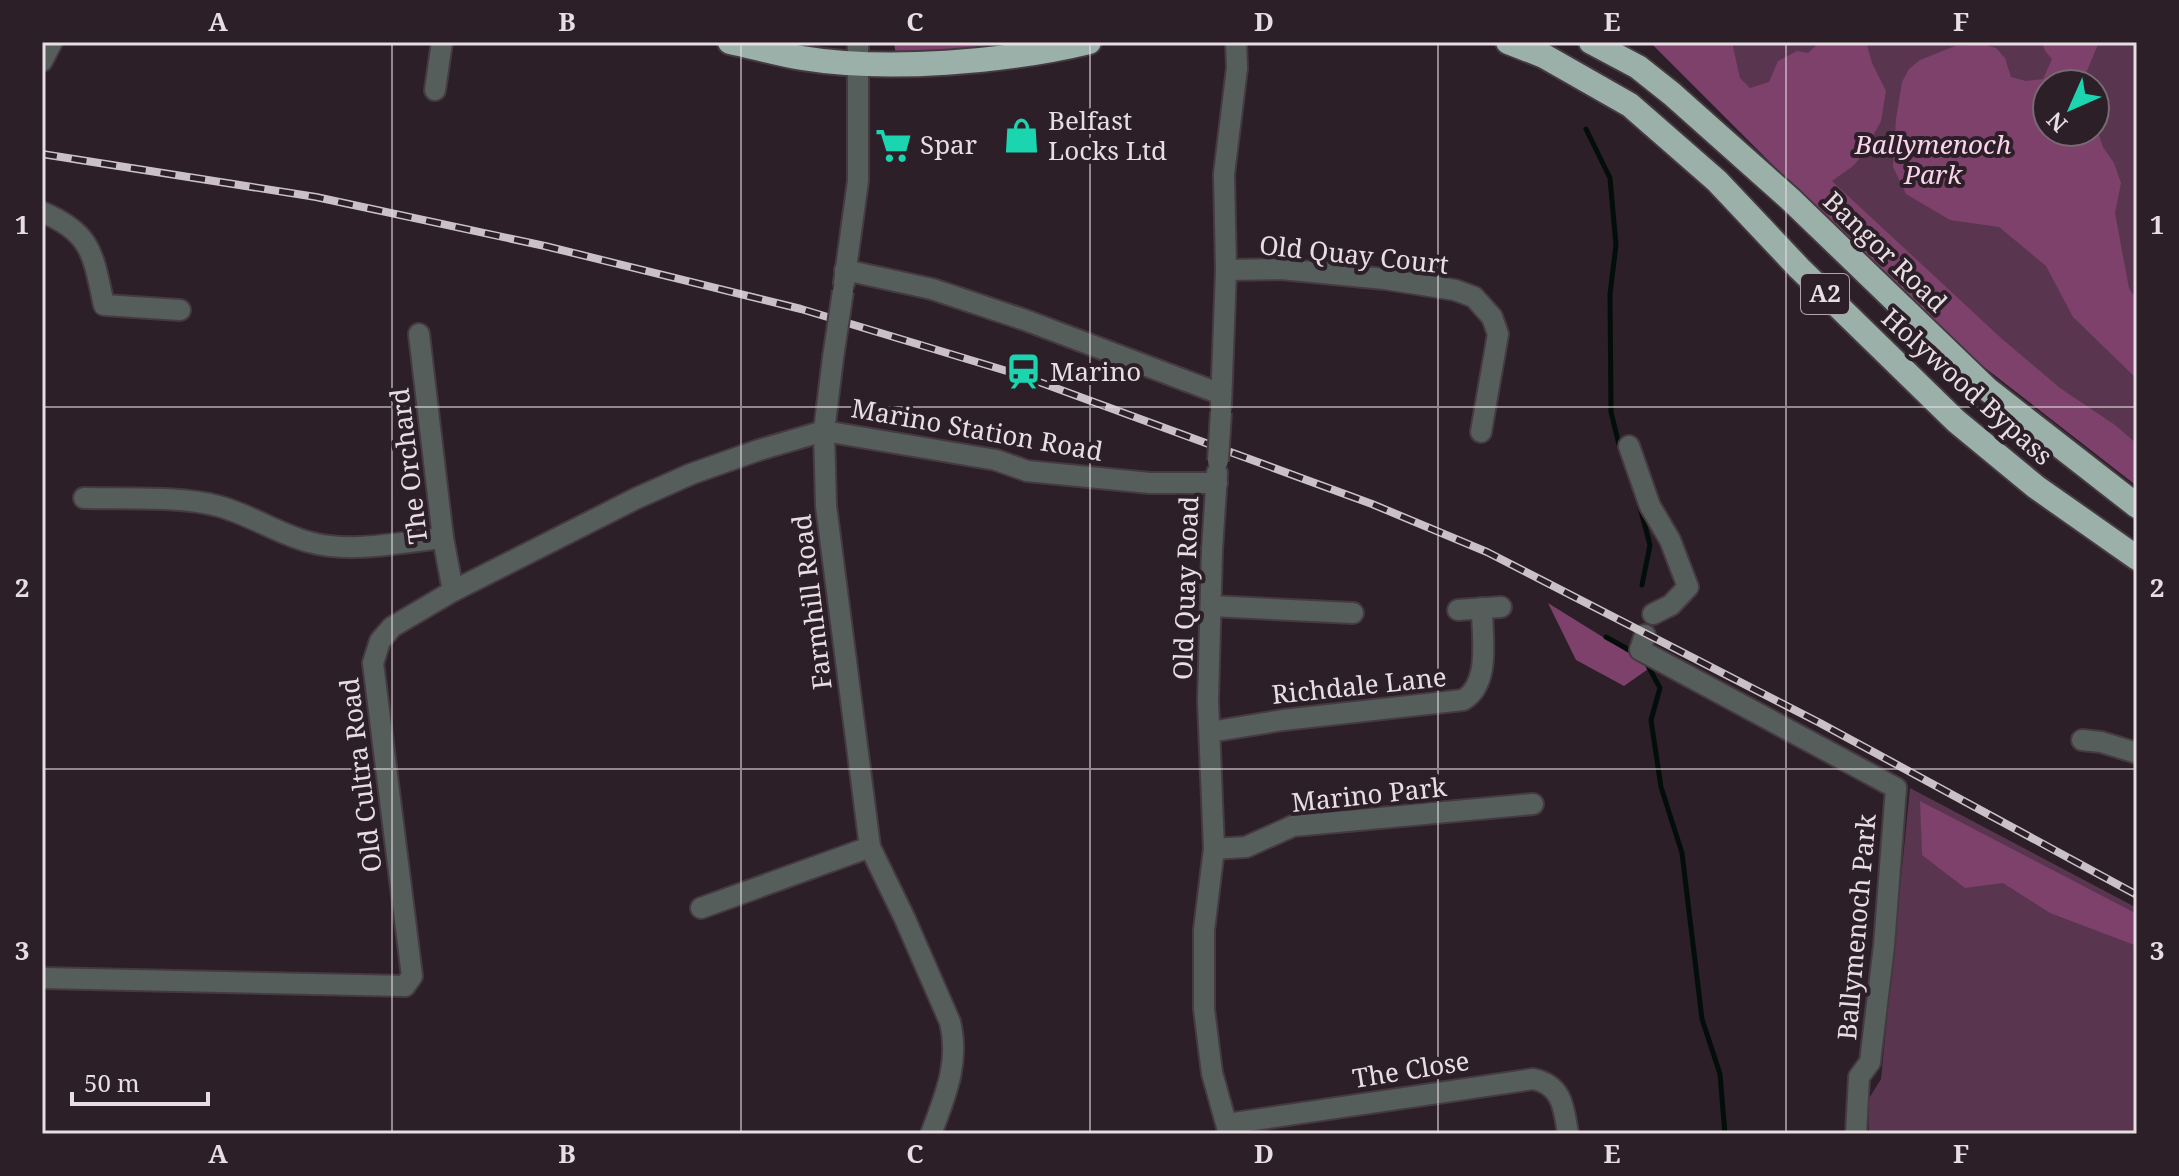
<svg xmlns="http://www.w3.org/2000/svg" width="2179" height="1176" font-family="'Noto Serif',serif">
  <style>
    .green { fill: #5a354f; fill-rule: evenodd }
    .forest { fill: #7d416b }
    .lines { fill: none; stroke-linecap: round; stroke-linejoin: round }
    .stream { stroke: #030e0a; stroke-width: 5 }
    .minor-casing { stroke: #463a41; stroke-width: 24 }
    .highway-casing { stroke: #463a41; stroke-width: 28 }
    .minor { stroke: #565e5c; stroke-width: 20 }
    .highway { stroke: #9cb0aa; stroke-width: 24 }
    .rail-casing { stroke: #cac1c6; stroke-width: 8 }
    .rail { stroke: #2c1f27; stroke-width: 5; stroke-dasharray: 15; stroke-linecap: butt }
    .minor-bridge-casing { stroke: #463a41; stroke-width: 24; stroke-linecap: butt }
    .minor-bridge { stroke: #565e5c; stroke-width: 20 }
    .grid { fill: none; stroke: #e7dee3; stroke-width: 2; stroke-opacity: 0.55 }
    .labels { text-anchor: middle; stroke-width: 8; stroke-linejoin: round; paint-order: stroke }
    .shield { fill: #2c1f27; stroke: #afa5ab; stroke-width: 2 }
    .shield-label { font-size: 24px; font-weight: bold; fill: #e7dee3 }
    .poi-label { font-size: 26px; fill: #e7dee3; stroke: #2c1f27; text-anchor: start }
    .park-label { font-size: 26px; font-style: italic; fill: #fad4ed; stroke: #2c1f27 }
    .street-label { font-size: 26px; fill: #e7dee3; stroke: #2c1f27 }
    .neatline { fill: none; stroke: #e7dee3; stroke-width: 3 }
    .grid-label { font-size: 26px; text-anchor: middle; font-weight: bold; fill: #e7dee3 }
  </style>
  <rect width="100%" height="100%" fill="#2c1f27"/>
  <!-- green -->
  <g class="green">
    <path d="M 1650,42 L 2137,42 L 2137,486 L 1979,363 L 1888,280 ZM 2047,84 L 2095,84 L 2095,132 L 2047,132 Z"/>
    <polygon points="1910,788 2137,908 2137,1134 1869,1134 1868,1100 1881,1079"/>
  </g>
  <!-- forest -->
  <g class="forest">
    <polygon points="894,42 1018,42 896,56"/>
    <polygon points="1650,42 1732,42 1740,78 1750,88 1769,82 1778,61 1797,51 1808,53 1820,42 1866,42 1872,63 1886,91 1881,121 1864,153 1853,166 1832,181 2001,338 2060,388 2115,425 2137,444 2137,486 1979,363 1888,280"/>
    <polygon points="2042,42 2099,42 2084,78 2084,84 2047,84 2047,132 2095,132 2095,124 2103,147 2114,163 2121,183 2115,213 2129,288 2137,300 2137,379 2073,317 2046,266 1999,227 1950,220 1906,194 1893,167 1896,119 1902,82 1909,69 1920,60 1955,46 1982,44 1996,48 2005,58 2011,77 2026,81 2043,79 2052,59 2045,51"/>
    <polygon points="1548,603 1651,667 1624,686 1576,660"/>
    <polygon points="1920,801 2137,914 2137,946 2050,913 2003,883 1965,888 1922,855"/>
  </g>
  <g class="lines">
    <!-- stream -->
    <g class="stream">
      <polyline points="1586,129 1610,178 1616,245 1610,294 1611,412 1620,449"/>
      <polyline points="1640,507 1650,545 1642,585"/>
      <polyline points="1606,637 1633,652"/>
      <polyline points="1647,664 1660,688 1651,720 1661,787 1682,853 1702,1019 1720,1074 1725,1134"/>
    </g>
    <defs>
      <g id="minor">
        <polyline points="42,61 52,42"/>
        <polyline points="435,90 442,42"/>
        <path d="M 42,212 C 93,233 93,256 104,305 L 180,310"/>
        <polyline points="845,270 932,289 1025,320 1221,394"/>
        <polyline points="1226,270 1281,269 1385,279 1455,290 1474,297 1492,317 1498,334 1481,432"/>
        <polyline points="844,283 858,181 858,42"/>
        <polyline points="419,334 443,538 453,591"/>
        <path d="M 833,358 L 824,431 L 826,506 L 870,847 L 905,919 L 950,1022 C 960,1063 945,1096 931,1134"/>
        <polyline points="1221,405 1226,270 1224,174 1237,68 1236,42"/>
        <polyline points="1629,446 1650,506 1670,540 1688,587 1671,605 1653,614"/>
        <polyline points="1217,473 1212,550 1208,701 1214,849 1204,930 1204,1009 1212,1073 1229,1134"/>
        <path d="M 84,498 C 122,499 182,496 218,506 C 249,514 278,534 309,542 C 351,554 400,542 443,538"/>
        <polyline points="1211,606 1353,613"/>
        <polyline points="1458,610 1501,607"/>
        <polyline points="1645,635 1640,650 1896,788 1884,946 1870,1062 1859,1077 1856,1134"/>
        <path d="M 1210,732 L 1283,720 L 1463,700 C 1491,684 1482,637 1482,608"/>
        <polyline points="2082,740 2101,742 2137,753"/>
        <polyline points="1214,849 1246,847 1293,826 1533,804"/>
        <polyline points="701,908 870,847"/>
        <polyline points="42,978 405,986 412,976 373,663 380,641 392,627 453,591 637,498 691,474 759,450 824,431 996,460 1027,471 1150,483 1217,483"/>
        <path d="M 1227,1124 L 1533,1079 C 1563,1085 1564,1109 1568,1134"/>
      </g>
      <g id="highway">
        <path d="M 730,42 C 754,47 778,54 802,58 C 887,72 1006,62 1089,42"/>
        <polyline points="1508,42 1544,56 1630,105 1717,181 1799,268 1956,421 2036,487 2137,558"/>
        <polyline points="1591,42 1638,67 1672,94 1790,199 1987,389 2137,506"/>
      </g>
    </defs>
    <!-- minor casing -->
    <use href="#minor" class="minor-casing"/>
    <!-- highway casing -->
    <use href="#highway" class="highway-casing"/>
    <!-- minor -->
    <use href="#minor" class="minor"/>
    <!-- highway -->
    <use href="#highway" class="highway"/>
    <defs>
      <polyline id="rail" points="42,154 316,197 545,246 801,309 1020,375 1372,504 1487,552 1820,723 2137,895"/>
    </defs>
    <!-- rail casing -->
    <use href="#rail" class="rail-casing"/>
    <!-- rail -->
    <use href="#rail" class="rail"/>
    <defs>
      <g id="minor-bridge">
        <polyline points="833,358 843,291"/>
        <polyline points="1218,461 1221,412"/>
      </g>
    </defs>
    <!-- minor-bridge casing -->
    <use href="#minor-bridge" class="minor-bridge-casing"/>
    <!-- minor-bridge -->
    <use href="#minor-bridge" class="minor-bridge"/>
  </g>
  <!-- grid -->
  <path class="grid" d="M 392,42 L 392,1134M 741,42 L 741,1134M 1090,42 L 1090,1134M 1438,42 L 1438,1134M 1786,42 L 1786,1134M 42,407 L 2137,407M 42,769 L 2137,769"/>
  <!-- icons -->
  <defs>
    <symbol id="shop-bare" viewBox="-9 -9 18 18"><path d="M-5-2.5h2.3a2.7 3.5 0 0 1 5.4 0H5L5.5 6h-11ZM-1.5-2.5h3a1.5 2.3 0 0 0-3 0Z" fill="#1bd5b1" stroke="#2c1f27" stroke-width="2.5" paint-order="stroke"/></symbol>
    <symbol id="supermarket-bare" viewBox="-9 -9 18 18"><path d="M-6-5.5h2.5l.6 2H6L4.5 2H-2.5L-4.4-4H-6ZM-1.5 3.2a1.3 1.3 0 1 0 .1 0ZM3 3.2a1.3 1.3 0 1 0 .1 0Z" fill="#1bd5b1" stroke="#2c1f27" stroke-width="2.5" paint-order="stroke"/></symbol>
    <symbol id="station-bare" viewBox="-9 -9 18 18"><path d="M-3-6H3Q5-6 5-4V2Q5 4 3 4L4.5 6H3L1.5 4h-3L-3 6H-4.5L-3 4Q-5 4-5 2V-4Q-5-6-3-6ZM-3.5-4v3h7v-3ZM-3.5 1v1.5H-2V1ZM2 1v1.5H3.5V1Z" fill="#1bd5b1" stroke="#2c1f27" stroke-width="2.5" paint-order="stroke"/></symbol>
  </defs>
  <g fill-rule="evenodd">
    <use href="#shop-bare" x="996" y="110" width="51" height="51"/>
    <use href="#supermarket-bare" x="868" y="120" width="51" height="51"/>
    <use href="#station-bare" x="998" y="346" width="51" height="51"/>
  </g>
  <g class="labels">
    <!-- shield labels -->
    <rect class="shield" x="1801" y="274" width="48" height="40" rx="6"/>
    <g class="shield-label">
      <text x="1825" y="302">A2</text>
    </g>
    <!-- poi labels -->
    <g class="poi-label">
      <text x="1048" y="130">Belfast<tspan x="1048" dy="30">Locks Ltd</tspan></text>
      <text x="920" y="154">Spar</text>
      <text x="1050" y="381">Marino</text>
    </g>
    <!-- park labels -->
    <g class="park-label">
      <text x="1933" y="154">Ballymenoch<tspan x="1933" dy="30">Park</tspan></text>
    </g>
    <!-- street labels -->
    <g class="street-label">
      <text transform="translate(1885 252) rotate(44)" y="9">Bangor Road</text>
      <text transform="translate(1354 255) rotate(6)" y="9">Old Quay Court</text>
      <text transform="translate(1967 387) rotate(42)" y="9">Holywood Bypass</text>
      <text transform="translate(977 430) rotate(10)" y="9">Marino Station Road</text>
      <text transform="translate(409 466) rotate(-97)" y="9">The Orchard</text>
      <text transform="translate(1186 588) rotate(-88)" y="9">Old Quay Road</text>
      <text transform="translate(812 602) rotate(-97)" y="9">Farmhill Road</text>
      <text transform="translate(1359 686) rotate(-6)" y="9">Richdale Lane</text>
      <text transform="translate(361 775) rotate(-97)" y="9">Old Cultra Road</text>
      <text transform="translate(1369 795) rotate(-6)" y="9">Marino Park</text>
      <text transform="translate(1857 927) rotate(-85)" y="9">Ballymenoch Park</text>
      <text transform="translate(1411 1070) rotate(-9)" y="9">The Close</text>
    </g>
  </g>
  <!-- border -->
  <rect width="2179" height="1176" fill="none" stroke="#2c1f27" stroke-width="88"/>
  <!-- north arrow -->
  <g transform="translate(2071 108) rotate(225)"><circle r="38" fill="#2c1f27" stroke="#776b72" stroke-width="2"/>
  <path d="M0-6L14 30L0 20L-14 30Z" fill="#1bd5b1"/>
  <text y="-12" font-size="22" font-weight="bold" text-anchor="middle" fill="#e7dee3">N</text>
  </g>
  <!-- scale -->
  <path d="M72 1092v12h136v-12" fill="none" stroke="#e7dee3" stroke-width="4"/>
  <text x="84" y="1092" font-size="24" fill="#e7dee3" stroke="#2c1f27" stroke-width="6" paint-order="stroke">50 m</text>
  <rect x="44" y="44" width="2091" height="1088" class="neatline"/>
  <g class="grid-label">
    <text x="218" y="31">A</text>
    <text x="567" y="31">B</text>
    <text x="915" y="31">C</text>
    <text x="1264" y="31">D</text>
    <text x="1612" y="31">E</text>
    <text x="1961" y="31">F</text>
    <text x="22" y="234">1</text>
    <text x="2157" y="234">1</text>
    <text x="22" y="597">2</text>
    <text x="2157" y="597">2</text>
    <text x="22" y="960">3</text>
    <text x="2157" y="960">3</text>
    <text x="218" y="1163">A</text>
    <text x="567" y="1163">B</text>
    <text x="915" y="1163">C</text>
    <text x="1264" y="1163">D</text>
    <text x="1612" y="1163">E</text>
    <text x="1961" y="1163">F</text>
  </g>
</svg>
